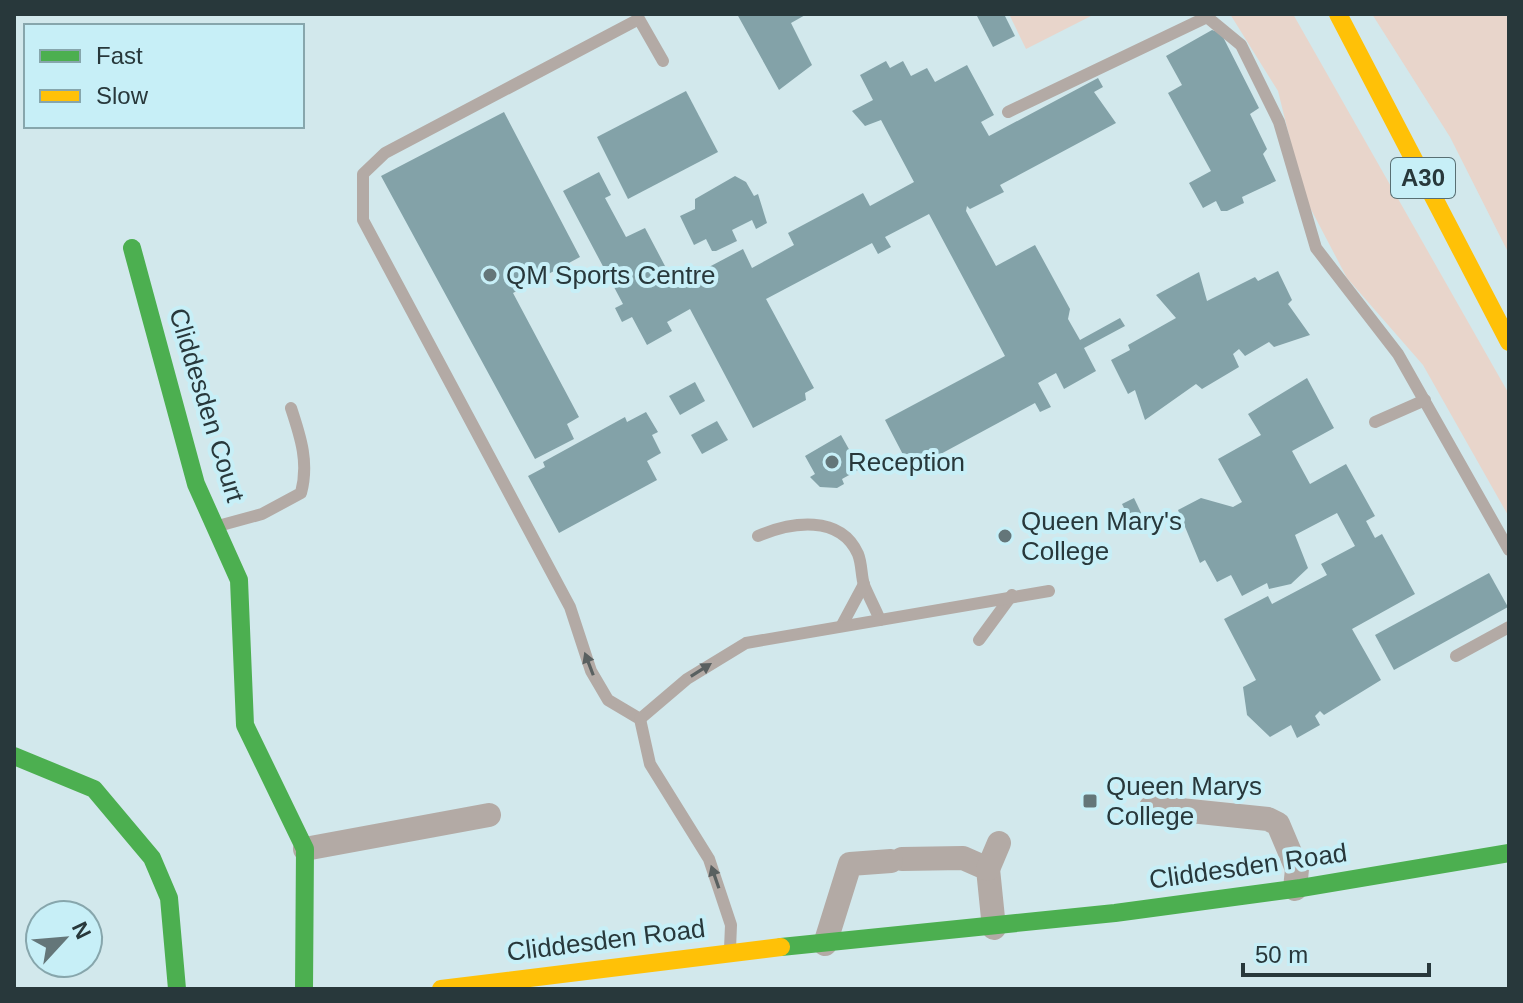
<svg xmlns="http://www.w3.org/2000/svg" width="1523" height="1003" font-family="Helvetica,sans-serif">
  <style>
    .green { fill: #e8d5cb }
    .building { fill: #83a2a8 }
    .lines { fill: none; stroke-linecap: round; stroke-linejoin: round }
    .lane { stroke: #b3aaa5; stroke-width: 12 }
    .street { stroke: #b3aaa5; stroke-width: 24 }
    .fast { stroke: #4caf50; stroke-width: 18 }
    .slow { stroke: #ffc107; stroke-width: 18 }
    .oneway { fill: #596060 }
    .poi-dot { fill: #647679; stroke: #c7eff7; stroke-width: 3 }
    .labels { text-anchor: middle; stroke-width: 8; stroke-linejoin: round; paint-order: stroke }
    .shield { fill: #c7eff7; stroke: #586f73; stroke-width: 2 }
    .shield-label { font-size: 24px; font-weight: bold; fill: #28383b }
    .poi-label { font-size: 26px; fill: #28383b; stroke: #c7eff7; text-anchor: start }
    .street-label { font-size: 26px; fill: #28383b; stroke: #c7eff7 }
  </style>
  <rect width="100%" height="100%" fill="#d2e8ec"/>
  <!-- green -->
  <g class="green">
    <polygon points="1009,14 1095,14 1026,49"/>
    <polygon points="1230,14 1293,14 1509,394 1509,517 1423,365 1347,278 1304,196 1278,91"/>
    <polygon points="1372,14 1509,14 1509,254 1450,137"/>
  </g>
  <!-- building -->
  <g class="building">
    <polygon points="737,14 807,14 791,23 812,65 779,90"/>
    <polygon points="976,14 1004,14 1015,36 993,47"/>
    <polygon points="1212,30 1221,33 1259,108 1250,114 1267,149 1263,154 1276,181 1242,197 1244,203 1227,211 1221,211 1216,201 1203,208 1189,183 1211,171 1168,93 1182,85 1166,56"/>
    <polygon points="886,61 890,68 903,61 911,76 927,68 935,82 967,65 994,115 981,122 989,136 1098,78 1103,87 1094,92 1116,123 1000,185 1004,192 970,209 967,206 966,211 996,266 1035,245 1070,309 1068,319 1080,340 1120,318 1125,326 1084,348 1096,371 1064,389 1056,373 1038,383 1051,407 1040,412 1035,403 911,470 885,420 1005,356 929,214 885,237 891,247 878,254 872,243 766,299 814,388 805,393 806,400 753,428 690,309 667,322 672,331 647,345 632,317 622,322 615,308 623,304 563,191 599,172 611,195 605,198 626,237 645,228 675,285 743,249 752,268 794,245 788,233 863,193 870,206 914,182 881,120 865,126 852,111 873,100 860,75"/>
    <polygon points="686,91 718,152 628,199 597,137"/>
    <polygon points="504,112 580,257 513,293 579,417 567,424 574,439 535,459 381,176"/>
    <polygon points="735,176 746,182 754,196 758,194 767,223 756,229 752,220 732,230 737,241 716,251 712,251 706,239 694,245 680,216 695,209 695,199"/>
    <polygon points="1278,271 1292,300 1288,304 1310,335 1274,347 1269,342 1245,356 1239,349 1233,354 1239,367 1202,389 1196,384 1145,420 1135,390 1128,394 1111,360 1130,350 1128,345 1176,318 1156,295 1199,272 1207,301 1255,277 1258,281"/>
    <polygon points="1307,378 1334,428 1292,451 1310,484 1346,464 1375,516 1366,521 1375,538 1382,534 1415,594 1352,629 1381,680 1324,715 1320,711 1315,716 1320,725 1297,738 1291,725 1270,737 1247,715 1243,687 1256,680 1224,619 1268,596 1272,604 1327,575 1321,564 1355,546 1337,513 1295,535 1308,568 1291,584 1269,589 1267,583 1242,596 1231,575 1217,582 1205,560 1200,563 1178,510 1201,498 1233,507 1242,502 1218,459 1261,435 1248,414"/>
    <polygon points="695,382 705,401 680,415 669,396"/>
    <polygon points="646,412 658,432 652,435 661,453 647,461 657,480 559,533 528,476 545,467 543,462 625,417 627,422"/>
    <polygon points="717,421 728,440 702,454 691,435"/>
    <polygon points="841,435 860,469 842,479 844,484 837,488 820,487 810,477 815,474 805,456"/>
    <polygon points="1134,498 1145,521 1133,526 1122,504"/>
    <polygon points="1489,573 1508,607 1394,670 1375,635"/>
  </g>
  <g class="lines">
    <!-- lane -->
    <g class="lane">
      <polyline points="663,61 639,19 385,153 363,174 363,220 570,607 591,671 608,700 640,719 650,764 709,859 731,925 730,949"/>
      <polyline points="1008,112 1207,17 1241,45 1279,122 1316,248 1398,354 1509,550"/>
      <polyline points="1375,422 1425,400"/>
      <path d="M 218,526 L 262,514 L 301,493 C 309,463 301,438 291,408"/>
      <path d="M 758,536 C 791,522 840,514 858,554 C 862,564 861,575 864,585 C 869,597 875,608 880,620"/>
      <polyline points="842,625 864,584"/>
      <polyline points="979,640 1012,595"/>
      <polyline points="1456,656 1509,627"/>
      <polyline points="640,719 687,679 746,643 1049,591"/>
    </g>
    <!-- street -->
    <g class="street">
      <polyline points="1151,807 1268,819 1278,824 1297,869 1295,889"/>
      <polyline points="305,849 489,815"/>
      <polyline points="902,859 963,858 988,869 994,928"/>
      <polyline points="988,869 999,843"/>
      <polyline points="825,944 850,864 891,861"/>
    </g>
    <!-- fast -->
    <g class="fast">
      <polyline points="132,248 196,484 239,580 245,725 305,849 304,989"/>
      <polyline points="14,756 94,789 152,858 169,898 177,989"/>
      <polyline points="781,947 1115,913 1301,888 1509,853"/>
    </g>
    <!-- slow -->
    <g class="slow">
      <polyline points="1338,14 1509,342"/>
      <polyline points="441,989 781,947"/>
    </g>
  </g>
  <!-- one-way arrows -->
  <defs><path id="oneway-solid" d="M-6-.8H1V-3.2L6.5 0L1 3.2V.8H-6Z" transform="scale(2)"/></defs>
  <g class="oneway">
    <use href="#oneway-solid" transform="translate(589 664) rotate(-111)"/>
    <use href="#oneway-solid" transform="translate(701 670) rotate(-32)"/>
    <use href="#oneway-solid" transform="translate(715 877) rotate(-109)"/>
  </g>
  <!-- markers -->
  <g class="poi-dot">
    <circle cx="490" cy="275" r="8"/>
    <circle cx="832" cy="462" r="8"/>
    <circle cx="1005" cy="536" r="8"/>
    <rect x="1082" y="793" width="16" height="16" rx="4"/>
  </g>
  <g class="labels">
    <!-- shield labels -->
    <rect class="shield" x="1391" y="158" width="64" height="40" rx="6"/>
    <g class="shield-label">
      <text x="1423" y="186">A30</text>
    </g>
    <!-- poi labels -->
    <g class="poi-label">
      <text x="506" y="284">QM Sports Centre</text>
      <text x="848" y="471">Reception</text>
      <text x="1021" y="530">Queen Mary's<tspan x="1021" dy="30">College</tspan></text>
      <text x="1106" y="795">Queen Marys<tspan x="1106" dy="30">College</tspan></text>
    </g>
    <!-- street labels -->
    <g class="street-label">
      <text transform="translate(207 405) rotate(73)" y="9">Cliddesden Court</text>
      <text transform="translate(1248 866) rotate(-8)" y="9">Cliddesden Road</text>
      <text transform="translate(606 940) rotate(-7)" y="9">Cliddesden Road</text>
    </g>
  </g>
  <!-- border -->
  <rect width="1523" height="1003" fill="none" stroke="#28383b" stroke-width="32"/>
  <!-- legend -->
  <rect x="24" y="24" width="280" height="104" fill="#c7eff7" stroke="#87a6ac" stroke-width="2"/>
  <rect x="40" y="50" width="40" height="12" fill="#4caf50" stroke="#87a6ac" stroke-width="2"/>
  <text x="96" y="64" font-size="24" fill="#28383b">Fast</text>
  <rect x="40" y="90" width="40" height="12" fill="#ffc107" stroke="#87a6ac" stroke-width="2"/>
  <text x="96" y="104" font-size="24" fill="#28383b">Slow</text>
  <!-- north arrow -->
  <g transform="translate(64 939) rotate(64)"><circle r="38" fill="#c7eff7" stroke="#87a6ac" stroke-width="2"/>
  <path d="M0-6L14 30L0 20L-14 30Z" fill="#647679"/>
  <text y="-12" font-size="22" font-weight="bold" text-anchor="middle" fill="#28383b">N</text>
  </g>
  <!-- scale -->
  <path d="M1243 963v12h186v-12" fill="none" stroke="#28383b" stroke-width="4"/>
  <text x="1255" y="963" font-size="24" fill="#28383b" stroke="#c7eff7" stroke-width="6" paint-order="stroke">50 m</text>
</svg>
